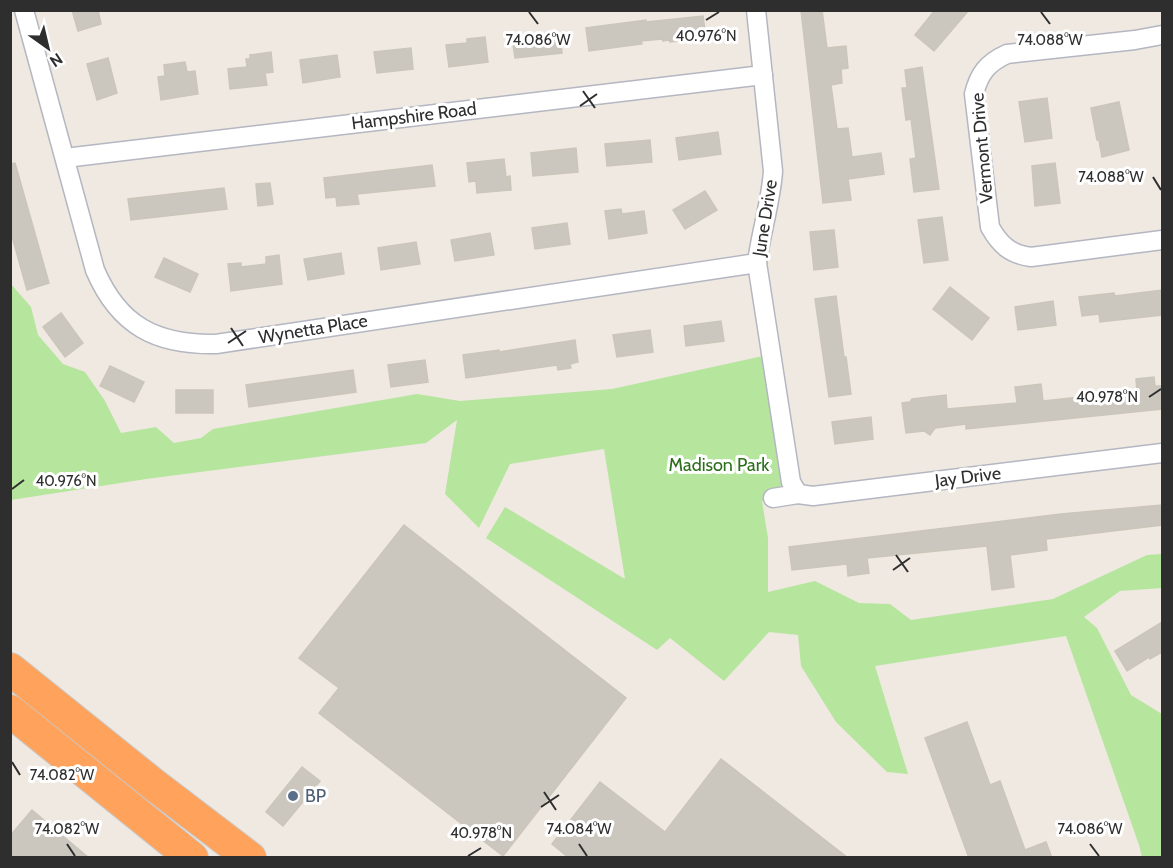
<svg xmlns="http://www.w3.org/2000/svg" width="1173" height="868" font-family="Cabin,sans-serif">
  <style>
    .green { fill: #b6e59e }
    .building { fill: #cbc7bf; stroke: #cbc5ba; stroke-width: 1.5 }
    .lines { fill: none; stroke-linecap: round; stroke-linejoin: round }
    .street-casing { stroke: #b4b7c1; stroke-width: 21 }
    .highway-casing { stroke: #c9c9c9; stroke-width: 34 }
    .street { stroke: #fff; stroke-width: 18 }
    .highway { stroke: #ffa35c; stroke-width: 32 }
    .ticks { fill: none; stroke: #2e2e2e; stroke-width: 2 }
    .service-dot { fill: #5c6f8a; stroke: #fff; stroke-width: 2 }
    .labels { text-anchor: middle; stroke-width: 6; stroke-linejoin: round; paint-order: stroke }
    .street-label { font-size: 18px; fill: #2e2e2e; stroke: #fff }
    .park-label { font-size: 18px; fill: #2c6e1b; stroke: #fff }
    .service-label { font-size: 18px; fill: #4e5e75; stroke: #fff; text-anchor: start }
    .ticks-label { font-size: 15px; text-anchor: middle; fill: #2e2e2e; stroke: #fff; stroke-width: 6; stroke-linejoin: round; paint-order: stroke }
  </style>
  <rect width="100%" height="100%" fill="#efe9e1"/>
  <!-- green -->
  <polygon class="green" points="10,283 31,307 38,335 63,364 85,372 105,401 121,433 156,427 174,443 201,438 213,429 417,394 460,401 612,389 772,354 798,494 762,501 768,538 768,592 815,581 859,603 890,604 911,620 1053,599 1147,555 1162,554 1162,588 1120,591 1084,617 1097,628 1131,695 1162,714 1162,857 1142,857 1139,845 1066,636 875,666 908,774 887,772 836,722 801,666 798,635 769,632 724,681 670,638 657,650 486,538 505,507 625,579 604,449 510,464 479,528 445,494 457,420 426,443 146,479 11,500"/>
  <!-- building -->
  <g class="building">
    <polygon points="72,10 98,10 101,24 78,31"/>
    <polygon points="801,10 822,10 827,48 846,46 848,68 841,69 842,83 831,85 837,129 848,128 852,157 881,153 884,174 848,179 851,200 823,203"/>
    <polygon points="935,10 969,10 934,51 915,35"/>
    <polygon points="703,16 706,38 670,42 669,40 663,41 662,39 641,41 642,44 589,51 586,28 646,20 646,22"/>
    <polygon points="560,32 562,53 515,58 512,37"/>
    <polygon points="485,37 488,62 449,67 446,45 467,43 467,39"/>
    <polygon points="411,48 413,69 377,73 374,52"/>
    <polygon points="271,52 273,72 265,73 267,85 230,89 228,69 247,67 246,59 250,59 250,55"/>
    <polygon points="337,55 340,77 303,83 300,60"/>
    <polygon points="108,58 117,93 97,100 87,64"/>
    <polygon points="185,62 187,72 195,71 198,94 161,100 158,77 165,76 164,65"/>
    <polygon points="922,67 939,189 914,192 910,159 916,158 911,119 906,120 902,88 907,88 905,70"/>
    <polygon points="1047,98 1052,138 1025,142 1019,102"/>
    <polygon points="1119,102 1129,150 1102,157 1099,140 1097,140 1091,108"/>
    <polygon points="718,132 721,154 679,160 676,138"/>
    <polygon points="650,140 652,162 607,166 605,144"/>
    <polygon points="576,148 578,172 533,176 531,153"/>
    <polygon points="504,159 506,177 510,176 511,190 477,193 476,181 469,182 467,163"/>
    <polygon points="15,163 49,283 27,290 10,229 10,164"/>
    <polygon points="1055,163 1060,203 1035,206 1032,166"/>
    <polygon points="432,165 435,186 357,194 359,204 337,206 336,197 326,198 324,178"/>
    <polygon points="270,183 273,204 258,206 256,184"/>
    <polygon points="224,188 227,209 131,220 128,199"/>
    <polygon points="705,191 717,210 685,229 673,210"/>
    <polygon points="621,209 622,214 644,211 647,233 609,239 605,211"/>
    <polygon points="942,217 948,260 924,263 918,220"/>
    <polygon points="567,223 570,244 535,249 532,228"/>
    <polygon points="834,230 838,267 814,270 810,232"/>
    <polygon points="490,233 494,255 455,261 451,240"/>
    <polygon points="416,242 420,264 381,270 378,248"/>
    <polygon points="341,253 344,274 308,280 304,259"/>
    <polygon points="279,255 282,284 231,291 228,264 241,263 241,267 266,264 266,257"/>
    <polygon points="164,258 198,274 190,292 155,277"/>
    <polygon points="950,287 989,318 972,340 933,309"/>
    <polygon points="1162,290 1162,315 1100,322 1099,314 1082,316 1079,297 1114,293 1115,296"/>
    <polygon points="836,296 844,357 846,357 851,394 829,397 815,299"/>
    <polygon points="1053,301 1056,325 1018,330 1015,307"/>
    <polygon points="61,313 83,343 65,357 43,327"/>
    <polygon points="721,321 724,341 686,346 684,326"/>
    <polygon points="650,330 653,352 617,357 613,335"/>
    <polygon points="575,340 578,362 570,364 571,368 558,370 557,365 466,378 463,355 499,350 499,352"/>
    <polygon points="425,360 428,382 391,387 388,365"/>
    <polygon points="110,366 144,382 134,402 100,386"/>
    <polygon points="353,370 356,392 249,407 246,385"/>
    <polygon points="1154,377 1155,386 1162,386 1162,409 966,429 966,424 935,428 930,435 924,431 906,433 902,403 910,402 912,399 946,395 947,409 1017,403 1015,387 1041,384 1043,401 1137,391 1136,379"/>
    <rect x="176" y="390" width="37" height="23"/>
    <polygon points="871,417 873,439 835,444 832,422"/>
    <polygon points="1162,505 1162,525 1046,539 1047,550 1010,555 1014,587 992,590 987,546 867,558 869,573 848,576 847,564 792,570 789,547 1061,514"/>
    <polygon points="404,525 626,698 503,856 319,713 339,688 299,658"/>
    <polygon points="1162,622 1162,652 1150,659 1149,657 1127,671 1115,651"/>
    <polygon points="967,722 990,785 1000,781 1025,850 1046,842 1052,858 969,858 925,738"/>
    <polygon points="721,759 848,858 569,858 552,844 600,782 665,832"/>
    <polygon points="302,767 320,781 283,826 266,812"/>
    <polygon points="32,810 89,858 10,858 10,836"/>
  </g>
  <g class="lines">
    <defs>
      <g id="street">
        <path d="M 24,10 L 95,270 C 119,326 156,345 216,344 L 757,263"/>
        <path d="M 756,10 L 773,171 C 771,202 761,231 757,263 L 791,482 L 798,494"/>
        <path d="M 1162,35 L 1135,40 L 1007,54 C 987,63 979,74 974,94 L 990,227 C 1000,245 1010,254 1031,257 L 1162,240"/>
        <polyline points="65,158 763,75"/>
        <polyline points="773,498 798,494 813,496 1162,453"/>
      </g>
      <g id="highway">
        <polyline points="10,669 153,784 250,858"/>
        <polyline points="10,711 192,858"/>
      </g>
    </defs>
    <!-- street casing -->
    <use href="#street" class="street-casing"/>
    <!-- highway casing -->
    <use href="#highway" class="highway-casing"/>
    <!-- street -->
    <use href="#street" class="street"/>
    <!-- highway -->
    <use href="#highway" class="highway"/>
  </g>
  <!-- ticks -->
  <path class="ticks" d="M 529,12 L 538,24M 1041,12 L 1050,24M 706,20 L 719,12M 583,91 L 595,108M 580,106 L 597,94M 1153,177 L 1161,190M 231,328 L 243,346M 228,343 L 246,331M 1149,397 L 1161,389M 12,489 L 24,480M 896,555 L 908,572M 893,570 L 910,558M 12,762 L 20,775M 544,792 L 556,810M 541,807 L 559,795M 67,844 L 75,856M 579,844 L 587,856M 1090,844 L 1099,856M 468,856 L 481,848"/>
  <!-- markers -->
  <circle class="service-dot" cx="293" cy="796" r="6"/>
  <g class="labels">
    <!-- street labels -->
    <g class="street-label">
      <text transform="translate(414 116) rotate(-7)" y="6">Hampshire Road</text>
      <text transform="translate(982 148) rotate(-95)" y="6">Vermont Drive</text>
      <text transform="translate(765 218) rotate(-81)" y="6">June Drive</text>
      <text transform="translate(313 329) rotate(-9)" y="6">Wynetta Place</text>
      <text transform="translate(968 477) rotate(-7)" y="6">Jay Drive</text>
    </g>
    <!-- park labels -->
    <g class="park-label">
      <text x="719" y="471">Madison Park</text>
    </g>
    <!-- service labels -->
    <g class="service-label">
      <text x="305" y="802">BP</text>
    </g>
  </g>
  <g class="ticks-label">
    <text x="706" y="41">40.976°N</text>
    <text x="538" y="45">74.086°W</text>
    <text x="1050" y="45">74.088°W</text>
    <text x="1111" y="182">74.088°W</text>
    <text x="1107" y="402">40.978°N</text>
    <text x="66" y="486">40.976°N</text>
    <text x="62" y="780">74.082°W</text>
    <text x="67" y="834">74.082°W</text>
    <text x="579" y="834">74.084°W</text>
    <text x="1090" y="834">74.086°W</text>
    <text x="481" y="838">40.978°N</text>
  </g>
  <!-- border -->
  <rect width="1173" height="868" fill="none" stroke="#2e2e2e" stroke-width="24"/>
  <!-- north arrow -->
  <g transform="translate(48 48) rotate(146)" stroke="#ffffff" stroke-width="4.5" paint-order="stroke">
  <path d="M0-4.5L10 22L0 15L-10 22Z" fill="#2e2e2e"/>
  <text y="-9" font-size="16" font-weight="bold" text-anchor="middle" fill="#2e2e2e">N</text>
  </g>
</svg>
